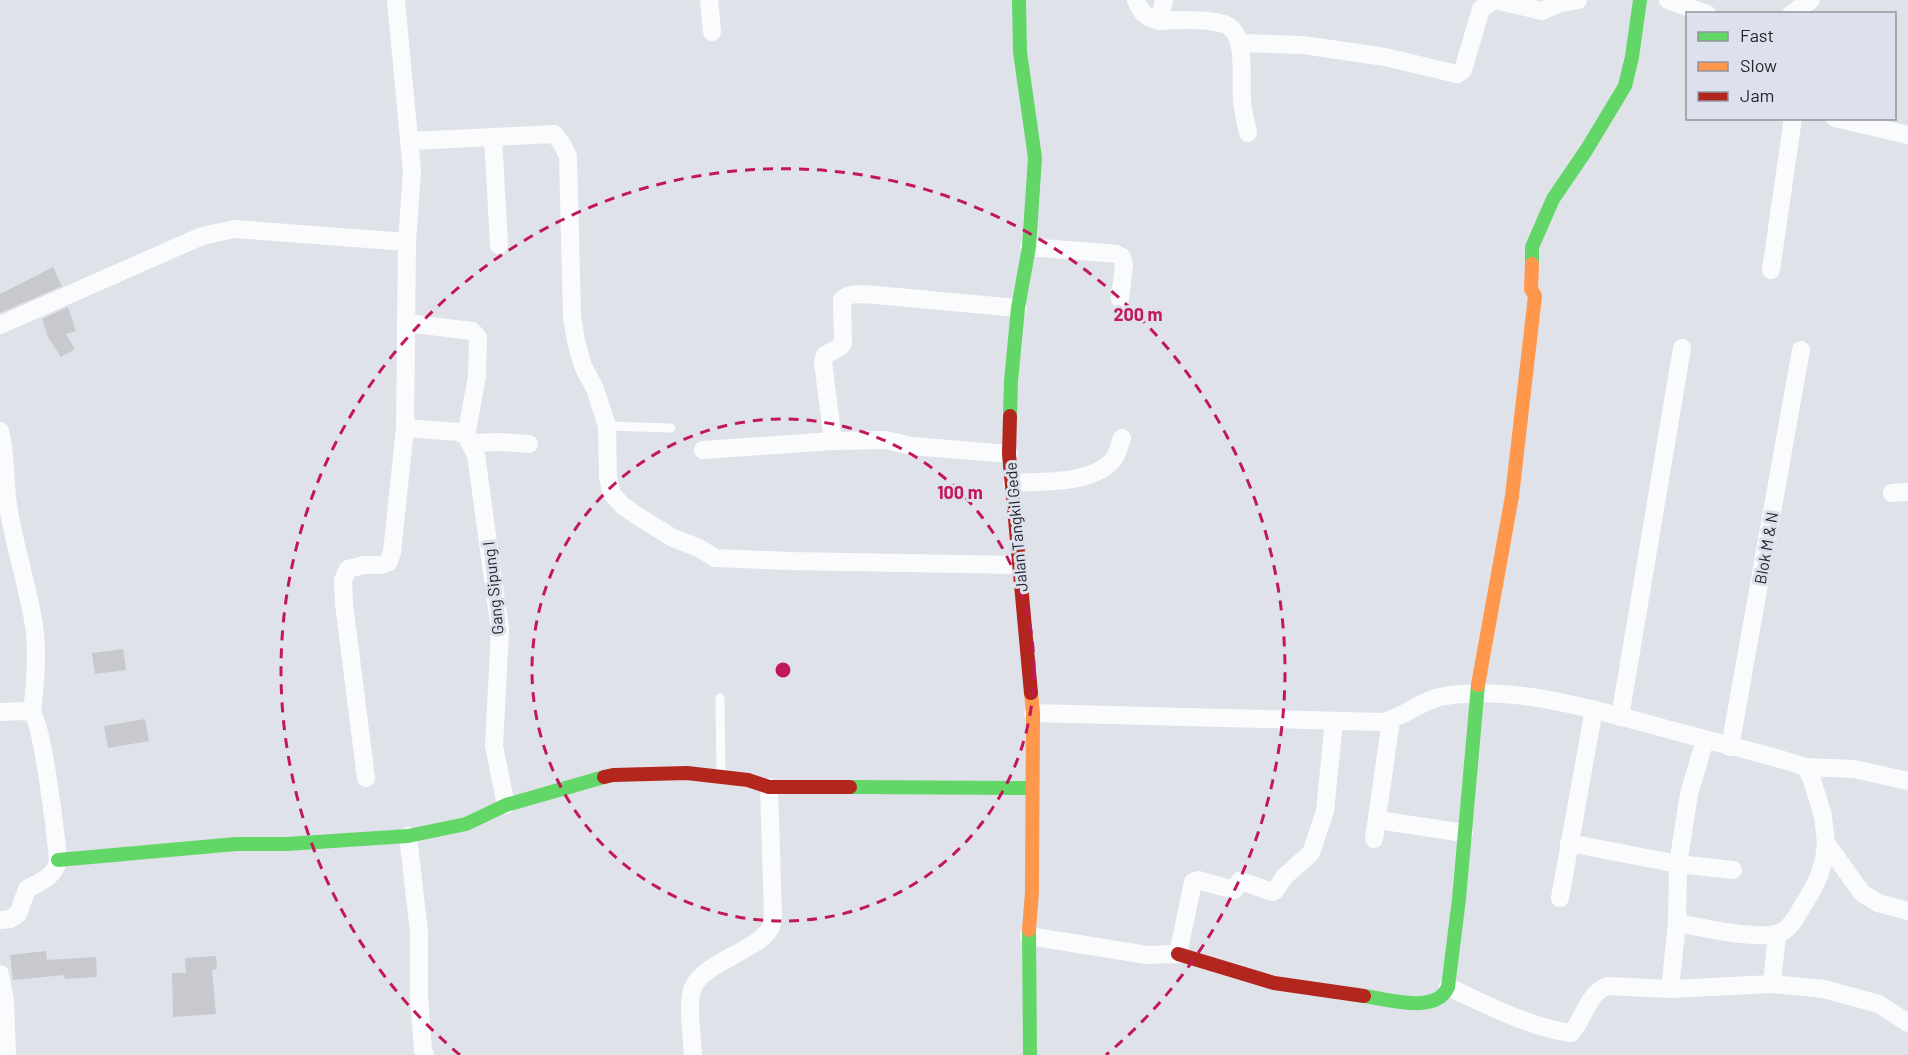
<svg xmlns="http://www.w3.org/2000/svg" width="1908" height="1055" font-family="Barlow,sans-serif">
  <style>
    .building { fill: #c7c9cf }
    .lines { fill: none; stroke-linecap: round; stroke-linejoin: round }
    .lane { stroke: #fafbfc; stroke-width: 9 }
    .street { stroke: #fafbfc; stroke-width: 18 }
    .fast { stroke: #63d668; stroke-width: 14 }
    .slow { stroke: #ff974d; stroke-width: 14 }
    .jam { stroke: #b3261e; stroke-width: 14 }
    .ring { fill: none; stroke: #c2185b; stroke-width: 3; stroke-dasharray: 10 8 }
    .labels { text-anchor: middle; stroke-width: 6; stroke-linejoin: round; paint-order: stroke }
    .street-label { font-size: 16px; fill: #24252a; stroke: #dde0ed }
    .centre { fill: #c2185b; stroke: #dde0ed; stroke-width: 3 }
    .ring-label { font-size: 18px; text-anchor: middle; font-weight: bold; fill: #c2185b; stroke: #dde0ed; stroke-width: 6; stroke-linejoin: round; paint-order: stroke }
  </style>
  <rect width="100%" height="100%" fill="#e0e2ea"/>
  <!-- building -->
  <g class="building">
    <polygon points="53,267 62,286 0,313 0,294"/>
    <polygon points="68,307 76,331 66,334 75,349 61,357 48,337 42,319"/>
    <polygon points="123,649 126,670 95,674 92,653"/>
    <polygon points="145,719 149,741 108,748 104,726"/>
    <polygon points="46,951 47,960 96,957 97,977 65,979 64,975 13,980 10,955"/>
    <polygon points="216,956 217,969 212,970 216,1014 173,1017 172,973 186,973 185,958"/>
  </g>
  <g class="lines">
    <!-- lane -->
    <g class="lane">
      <polyline points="607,426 671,428"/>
      <polyline points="720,698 721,774"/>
    </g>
    <!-- street -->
    <g class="street">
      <polyline points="709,0 712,32"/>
      <path d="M 1136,0 C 1141,13 1146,18 1159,21"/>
      <path d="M 1164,0 L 1159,21 C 1175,20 1214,18 1228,26 C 1247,36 1240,82 1242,101 C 1243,112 1246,122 1248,133"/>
      <polyline points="1495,0 1542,11 1560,3 1578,0"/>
      <polyline points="1668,0 1707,14"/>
      <polyline points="1791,14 1811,0"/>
      <polyline points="1240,43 1303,45 1385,57 1457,74 1463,70 1481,9 1494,0"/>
      <polyline points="1835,118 1908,135"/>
      <polyline points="493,137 499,245"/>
      <polyline points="410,141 554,134 562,144 568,156 572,316 576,341 583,366 595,389 607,426 608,478 612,494 623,506 636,515 673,538 699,548 715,558 790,561 1020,565"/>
      <polyline points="1029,247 1106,253 1116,254 1122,257 1124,265 1120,299"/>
      <polyline points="1771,270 1793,118"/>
      <polyline points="406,323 472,331 478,337 477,376 466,436"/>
      <polyline points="0,325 202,236 235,229 407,242"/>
      <polyline points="405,428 458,432 466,436 476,455 500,630 494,746 506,805"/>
      <path d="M 0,431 C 7,459 4,489 10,517 C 17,554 28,589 34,625 C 38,653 35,685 32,713 C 43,725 56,837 58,860 C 56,876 40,882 27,889 L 18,914 L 10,919 L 0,920"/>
      <path d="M 833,441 L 823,362 L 825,355 L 840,347 L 843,343 L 842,300 C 851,291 865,295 876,295 L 1018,308"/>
      <polyline points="472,443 500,442 529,444"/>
      <polyline points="703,450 833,441 886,440 912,446 1009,454"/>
      <path d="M 1012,483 C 1042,481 1091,485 1113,460 C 1118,454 1119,445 1122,438"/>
      <polyline points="1892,493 1908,492"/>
      <polyline points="0,712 24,711 32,713"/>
      <path d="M 1033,713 L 1382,722 C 1404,718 1422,699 1445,696 C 1519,684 1606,713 1678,732 C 1720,744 1764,753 1806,767 L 1812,780 L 1823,816 L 1826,843 L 1862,893 L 1878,903 L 1908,911"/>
      <polyline points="1620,717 1682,348"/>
      <polyline points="1730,747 1801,350"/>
      <polyline points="1806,767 1854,769 1908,781"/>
      <polyline points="366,778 344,604 343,580 348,569 364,565 382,565 389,562 392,552 405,428 407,242 412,171 396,0"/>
      <polyline points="1378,820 1464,833"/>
      <polyline points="408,836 419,932 419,997 423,1050 425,1055"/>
      <polyline points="1374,839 1391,720"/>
      <polyline points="1569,843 1678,864 1733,870"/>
      <polyline points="1560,898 1594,709"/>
      <path d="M 1677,923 C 1700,927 1763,942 1782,932 C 1793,926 1800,909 1807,899 C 1818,882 1825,864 1826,843"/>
      <polyline points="1029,936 1147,955 1178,954 1193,882 1198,880 1234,890 1240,881 1273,892 1275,891 1284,877 1311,853 1325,811 1334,721"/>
      <polyline points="0,974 5,1001 7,1055"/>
      <polyline points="1772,984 1777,934"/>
      <path d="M 1448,987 C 1488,1005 1528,1027 1571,1033 C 1585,1018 1587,994 1607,986 L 1670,989 L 1772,984 L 1824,989 L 1879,1004 L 1908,1023"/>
      <polyline points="1670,989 1677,923 1678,864 1689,794 1705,740"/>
      <path d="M 693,1055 C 692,1037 688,1010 691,994 C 696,963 755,953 770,929 C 772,926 772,920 773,916 L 769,787"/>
    </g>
    <!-- fast -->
    <g class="fast">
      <polyline points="1532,264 1532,247 1553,199 1587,149 1625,86 1632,57 1640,0"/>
      <polyline points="1010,416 1011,381 1018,308 1029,247 1035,158 1020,52 1019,0"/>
      <polyline points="850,787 1032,788"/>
      <polyline points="58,860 236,844 287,844 408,836 466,824 506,805 604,777"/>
      <polyline points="1029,930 1030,1055"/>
      <path d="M 1364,996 C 1388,999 1436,1015 1448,987 L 1459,899 L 1478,685"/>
    </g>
    <!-- slow -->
    <g class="slow">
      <polyline points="1478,685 1512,496 1535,296 1531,289 1532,264"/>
      <polyline points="1029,930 1032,892 1033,713 1031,693"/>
    </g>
    <!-- jam -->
    <g class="jam">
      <polyline points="1010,416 1009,454 1031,693"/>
      <polyline points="604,777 613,775 687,773 748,780 769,787 850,787"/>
      <polyline points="1178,954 1274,983 1364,996"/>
    </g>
  </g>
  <!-- distance rings -->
  <g class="ring">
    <circle cx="783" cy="670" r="251"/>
    <path d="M460 1055A502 502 0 1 1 1106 1055"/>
  </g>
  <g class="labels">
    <!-- street labels -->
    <g class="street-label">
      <text transform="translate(1016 527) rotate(-95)" y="6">Jalan Tangkil Gede</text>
      <text transform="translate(1766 548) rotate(-80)" y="6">Blok M &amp; N</text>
      <text transform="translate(493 588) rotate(-96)" y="6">Gang Sipung I</text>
    </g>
  </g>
  <circle cx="783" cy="670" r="9" class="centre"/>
  <g class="ring-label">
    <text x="1138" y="321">200 m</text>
    <text x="960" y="499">100 m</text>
  </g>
  <!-- legend -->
  <rect x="1686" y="12" width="210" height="108" fill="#dde0ed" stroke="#93959f" stroke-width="1.5"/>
  <rect x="1698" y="32" width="30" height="9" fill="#63d668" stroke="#93959f" stroke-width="1.5"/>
  <text x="1740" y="42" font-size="18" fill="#24252a">Fast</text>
  <rect x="1698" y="62" width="30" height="9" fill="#ff974d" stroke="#93959f" stroke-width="1.5"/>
  <text x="1740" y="72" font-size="18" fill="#24252a">Slow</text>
  <rect x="1698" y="92" width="30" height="9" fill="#b3261e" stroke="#93959f" stroke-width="1.5"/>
  <text x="1740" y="102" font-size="18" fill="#24252a">Jam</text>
</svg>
